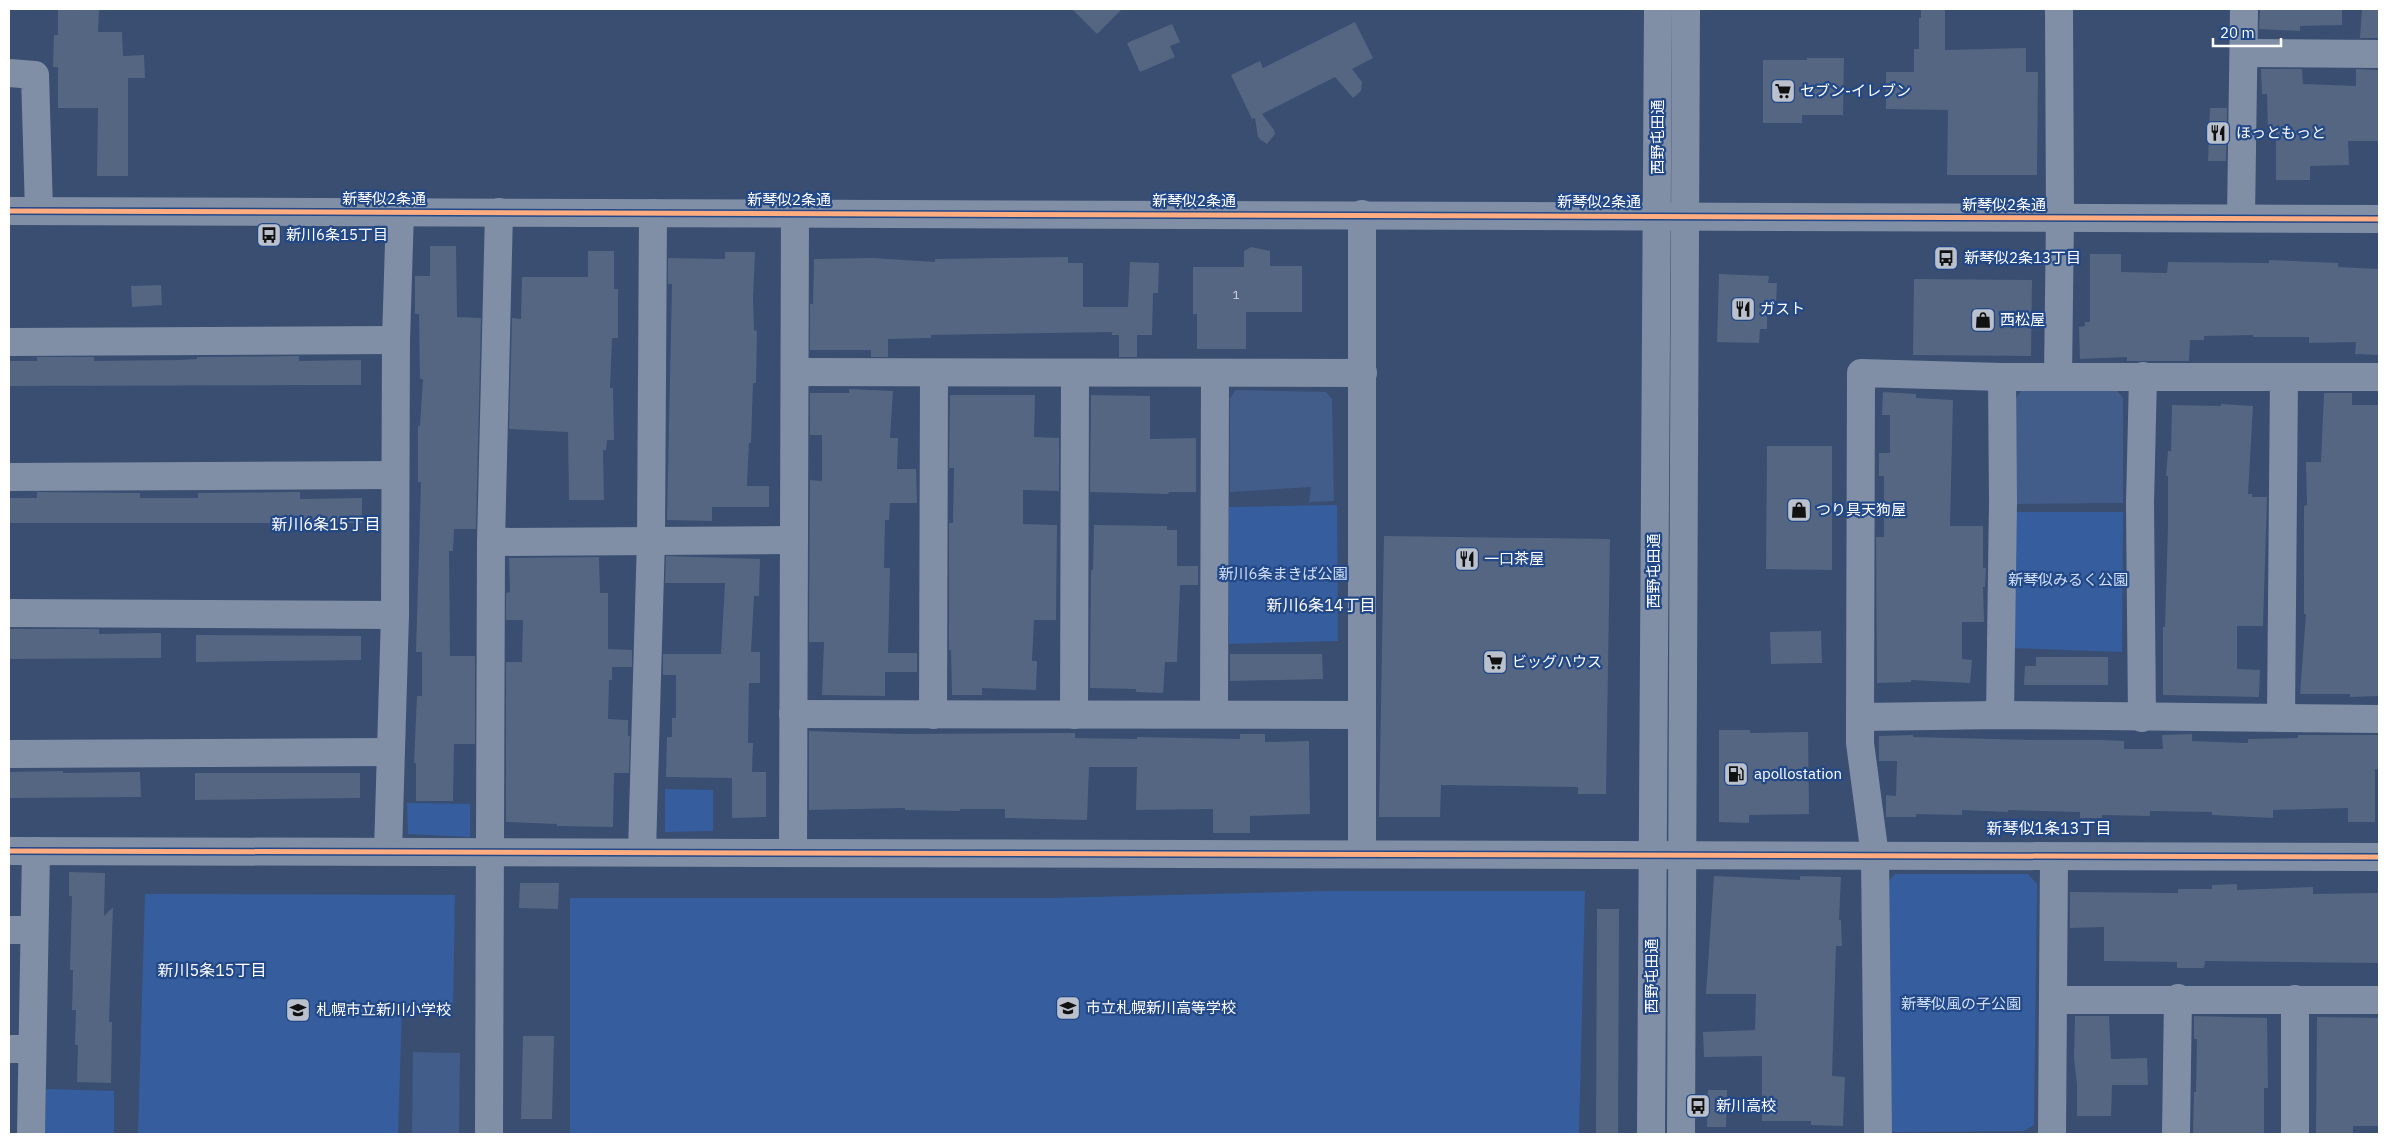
<svg xmlns="http://www.w3.org/2000/svg" width="2388" height="1143" font-family="'IBM Plex Sans','Noto Sans JP',sans-serif">
  <style>
    .green { fill: #365e9e }
    .water { fill: #435d8b }
    .building { fill: #546682 }
    .lines { fill: none; stroke-linecap: round; stroke-linejoin: round }
    .minor { stroke: #808fa6; stroke-width: 28 }
    .cycleway-casing { stroke: #224888; stroke-width: 8 }
    .cycleway { stroke: #ffac80; stroke-width: 5 }
    .labels { text-anchor: middle; stroke-width: 4.5; stroke-linejoin: round; paint-order: stroke }
    .number-label { font-size: 12px; fill: #d4d9e0 }
    .poi-label { font-size: 15px; fill: #fff; stroke: #224888; text-anchor: start }
    .street-label { font-size: 15px; fill: #fff; stroke: #224888 }
    .park-label { font-size: 15px; fill: #d1e0f8; stroke: #224888 }
    .neighbourhood-label { font-size: 16px; fill: #fff; stroke: #224888 }
  </style>
  <rect width="100%" height="100%" fill="#394e71"/>
  <!-- green -->
  <g class="green">
    <polygon points="1337,505 1338,641 1229,644 1229,507"/>
    <polygon points="2013,512 2123,512 2122,652 2012,648"/>
    <polygon points="665,789 713,790 713,831 665,832"/>
    <polygon points="407,803 470,804 470,837 408,834"/>
    <polygon points="1895,874 2028,874 2037,884 2034,1125 2024,1131 1893,1132 1887,1124 1887,883"/>
    <polygon points="1330,891 1585,891 1579,1134 570,1134 570,898 1050,898"/>
    <polygon points="145,894 455,895 453,1007 402,1008 398,1134 138,1134"/>
    <polygon points="46,1089 114,1091 114,1134 45,1134"/>
  </g>
  <!-- water -->
  <g class="water">
    <polygon points="2114,387 2123,398 2123,503 2015,504 2016,398 2022,390"/>
    <polygon points="1236,390 1326,392 1332,399 1334,501 1309,502 1311,487 1230,492 1230,398"/>
    <polygon points="413,1052 460,1053 459,1134 412,1134"/>
  </g>
  <!-- building -->
  <g class="building">
    <polygon points="58,9 99,9 98,32 122,32 123,56 144,55 145,78 128,78 128,176 97,176 98,108 58,108 58,67 53,67 54,35 58,35"/>
    <polygon points="1072,9 1122,9 1097,34"/>
    <polygon points="1921,9 1945,9 1945,50 2026,48 2026,72 2038,72 2037,175 1947,175 1948,110 1886,109 1886,72 1914,72 1914,49 1919,49 1919,18 1921,18"/>
    <polygon points="2260,9 2342,9 2342,25 2300,26 2300,31 2259,29"/>
    <polygon points="2362,9 2379,9 2379,38 2360,38"/>
    <polygon points="1355,22 1373,58 1352,69 1362,82 1361,91 1353,98 1335,77 1262,114 1274,130 1275,134 1267,144 1261,140 1258,137 1255,118 1252,119 1231,75 1260,61 1263,68"/>
    <polygon points="1172,24 1180,42 1170,46 1175,57 1140,72 1127,43"/>
    <polygon points="1807,58 1844,58 1843,115 1802,115 1802,123 1763,123 1763,60 1807,60"/>
    <polygon points="2261,69 2302,69 2303,84 2356,86 2356,69 2379,70 2379,141 2348,141 2349,165 2310,166 2310,180 2276,180 2276,132 2268,132 2267,94 2262,94"/>
    <polygon points="2210,108 2227,108 2226,161 2208,161"/>
    <polygon points="430,246 456,246 457,317 481,318 476,529 454,529 453,551 449,551 450,656 475,656 475,744 454,744 453,801 416,801 416,763 414,763 417,696 422,696 422,652 416,652 421,482 418,482 418,426 420,426 423,379 420,379 419,314 415,314 415,276 430,276"/>
    <polygon points="1251,247 1270,251 1270,266 1302,266 1302,312 1246,312 1246,349 1197,349 1197,314 1193,314 1193,267 1244,267 1244,251"/>
    <polygon points="588,251 614,251 614,289 618,289 618,338 612,338 610,388 613,388 614,440 607,440 606,450 603,450 604,500 569,500 568,432 509,429 512,318 521,319 522,277 588,277"/>
    <polygon points="725,252 755,252 753,298 754,330 757,331 756,383 753,383 751,443 749,443 747,486 769,486 769,507 712,507 712,521 667,520 672,284 668,284 668,258 725,259"/>
    <polygon points="2090,254 2121,254 2121,272 2167,273 2168,262 2269,263 2269,260 2338,263 2338,267 2379,269 2379,355 2355,354 2356,342 2309,343 2309,337 2253,337 2253,335 2204,336 2204,340 2190,340 2189,361 2127,361 2127,357 2080,359 2079,327 2085,326 2085,322 2090,322"/>
    <polygon points="1068,257 1068,263 1083,263 1083,307 1128,307 1130,262 1159,263 1158,293 1153,293 1152,335 1137,335 1137,357 1119,357 1119,335 1112,335 1112,332 931,335 931,338 888,339 888,357 871,357 871,350 810,350 810,304 813,304 814,259 873,258 935,262 935,259"/>
    <polygon points="1719,274 1769,276 1768,283 1777,283 1776,304 1767,304 1767,329 1760,329 1759,343 1717,342"/>
    <polygon points="1914,279 2032,280 2031,356 1913,355"/>
    <polygon points="161,285 162,305 132,307 131,286"/>
    <polygon points="299,356 299,361 361,360 361,385 9,386 9,361 37,361 37,357 94,357 94,361 180,360 197,359 197,357"/>
    <polygon points="849,389 893,391 890,438 898,438 897,469 916,469 917,503 890,503 889,520 885,520 884,568 890,568 888,653 917,653 917,672 885,672 885,696 822,695 824,642 809,642 810,480 822,481 822,435 810,435 810,393 849,393"/>
    <polygon points="1883,392 1916,394 1916,398 1953,400 1950,526 1983,526 1983,568 1986,568 1985,587 1983,587 1984,622 1962,622 1962,659 1972,660 1970,683 1911,680 1911,682 1877,683 1876,537 1884,537 1884,476 1879,476 1879,453 1890,453 1890,415 1882,415"/>
    <polygon points="2324,393 2352,393 2352,405 2379,405 2379,696 2350,697 2350,694 2300,694 2306,614 2304,614 2304,506 2307,505 2306,462 2321,462"/>
    <polygon points="950,395 1035,395 1034,437 1059,438 1059,491 1023,490 1023,524 1057,525 1056,620 1034,620 1032,661 1037,661 1036,690 982,688 982,695 952,695 951,650 949,650 949,523 953,523 954,468 949,468"/>
    <polygon points="1091,395 1150,396 1150,439 1196,438 1196,492 1169,492 1168,494 1090,492"/>
    <polygon points="2221,404 2253,406 2248,494 2252,494 2252,497 2267,497 2263,626 2237,626 2237,669 2260,670 2259,697 2163,695 2163,627 2165,627 2168,526 2168,476 2166,476 2168,451 2171,451 2172,405 2221,406"/>
    <polygon points="1767,446 1832,446 1832,570 1766,569"/>
    <polygon points="37,492 140,493 140,498 198,498 198,493 300,492 300,499 362,498 362,523 9,523 9,498 37,498"/>
    <polygon points="1094,525 1167,526 1167,530 1177,530 1177,566 1198,566 1198,585 1180,585 1177,662 1165,662 1163,693 1136,692 1136,689 1090,688 1091,570 1093,570"/>
    <polygon points="1384,536 1610,539 1606,794 1578,794 1578,787 1441,785 1440,817 1379,817"/>
    <polygon points="666,556 760,559 759,596 754,596 751,652 760,652 760,683 749,683 748,743 753,743 752,772 766,772 766,817 732,818 732,778 666,777 667,737 672,737 672,718 676,718 676,675 663,675 663,654 721,654 725,583 665,583"/>
    <polygon points="599,557 600,593 608,593 608,649 632,650 632,667 612,667 612,680 609,680 608,719 628,720 628,736 630,736 629,773 614,773 613,827 557,826 557,824 506,822 506,662 522,662 523,620 506,620 506,593 510,592 509,558"/>
    <polygon points="9,629 99,629 99,634 161,633 161,658 9,659"/>
    <polygon points="1821,631 1822,663 1771,664 1770,632"/>
    <polygon points="196,635 361,636 361,660 196,662"/>
    <polygon points="1230,654 1322,654 1323,679 1230,681"/>
    <polygon points="2036,657 2108,657 2108,685 2024,685 2025,666 2036,666"/>
    <polygon points="1719,730 1750,730 1750,733 1808,732 1809,814 1749,815 1749,823 1719,822"/>
    <polygon points="809,731 905,734 1075,733 1075,738 1137,739 1137,737 1240,739 1240,734 1265,734 1265,742 1309,741 1310,814 1250,816 1250,833 1213,833 1213,809 1136,810 1137,767 1089,767 1087,820 1005,818 1005,809 960,809 960,811 905,810 905,808 809,810"/>
    <polygon points="2192,734 2192,741 2248,743 2248,739 2298,738 2298,735 2378,735 2379,769 2375,769 2375,822 2348,822 2348,808 2273,810 2273,818 2212,815 2212,812 2150,811 2150,816 2102,815 2102,818 2080,818 2080,812 2008,810 2008,812 1962,810 1962,815 1916,814 1916,817 1886,817 1886,795 1896,796 1897,761 1879,761 1879,736 1913,735 1913,737 2038,740 2101,740 2124,741 2124,749 2163,749 2162,735"/>
    <polygon points="63,771 63,773 140,772 141,797 9,798 9,772"/>
    <polygon points="195,773 360,773 360,798 195,800"/>
    <polygon points="69,872 105,873 104,916 113,907 109,1022 112,1022 111,1083 77,1082 78,1045 75,1045 76,1010 72,1010 73,970 70,970 72,896 69,896"/>
    <polygon points="1714,876 1800,880 1800,876 1841,877 1839,920 1841,920 1842,946 1836,946 1832,1076 1845,1077 1843,1126 1811,1125 1811,1121 1762,1121 1762,1056 1704,1057 1703,1032 1755,1030 1756,994 1706,994"/>
    <polygon points="520,883 559,883 558,909 519,908"/>
    <polygon points="2237,884 2237,890 2313,887 2313,894 2379,893 2379,963 2205,961 2204,968 2177,968 2177,962 2104,961 2104,927 2070,928 2070,892 2178,893 2178,889 2212,889 2212,885"/>
    <polygon points="1597,909 1619,909 1618,1134 1596,1134"/>
    <polygon points="2075,1016 2109,1016 2111,1059 2147,1058 2148,1085 2112,1085 2111,1116 2077,1116 2077,1085 2074,1058"/>
    <polygon points="2194,1016 2267,1018 2268,1088 2264,1088 2264,1134 2193,1134 2194,1092 2196,1092 2197,1039 2194,1039"/>
    <polygon points="2317,1017 2379,1018 2379,1126 2353,1126 2353,1134 2316,1134"/>
    <polygon points="523,1036 554,1036 552,1119 521,1119"/>
    <polygon points="1708,1090 1727,1090 1726,1127 1707,1127"/>
  </g>
  <g class="lines">
    <!-- minor -->
    <g class="minor">
      <polyline points="2245,53 2379,54"/>
      <polyline points="9,73 35,75 39,211"/>
      <polyline points="9,211 2379,219"/>
      <polyline points="1362,214 1362,853"/>
      <polyline points="2241,218 2244,9"/>
      <polyline points="9,342 396,340"/>
      <polyline points="795,372 1363,373"/>
      <polyline points="2058,377 2060,217 2059,9"/>
      <polyline points="9,477 395,475"/>
      <polyline points="491,542 794,540"/>
      <polyline points="9,613 395,615"/>
      <polyline points="793,714 1361,715"/>
      <polyline points="1214,714 1215,373"/>
      <polyline points="933,715 934,373"/>
      <polyline points="1074,715 1075,373"/>
      <polyline points="2000,715 2003,502 2002,377"/>
      <polyline points="1860,717 2000,715 2379,719"/>
      <polyline points="2142,718 2140,503 2143,376"/>
      <polyline points="2281,718 2284,378"/>
      <polyline points="9,754 389,752"/>
      <polyline points="9,851 2379,857"/>
      <polyline points="388,851 395,615 396,340 400,211"/>
      <polyline points="642,851 651,539 653,213"/>
      <polyline points="793,852 795,213"/>
      <polyline points="9,930 34,930"/>
      <polyline points="2054,1000 2379,1000"/>
      <polyline points="9,1049 32,1049"/>
      <polyline points="31,1134 36,851"/>
      <polyline points="489,1134 491,542 499,212"/>
      <polyline points="1651,1134 1658,9"/>
      <polyline points="1681,1134 1686,9"/>
      <polyline points="1878,1134 1875,856 1860,743 1860,717 1861,373 2002,377 2379,377"/>
      <polyline points="2052,1134 2054,857"/>
      <polyline points="2176,1134 2178,998"/>
      <polyline points="2295,1134 2295,999"/>
    </g>
    <defs>
      <g id="cycleway">
        <polyline points="9,211 2379,219"/>
        <polyline points="9,851 2379,857"/>
      </g>
    </defs>
    <!-- cycleway casing -->
    <use href="#cycleway" class="cycleway-casing"/>
    <!-- cycleway -->
    <use href="#cycleway" class="cycleway"/>
  </g>
  <!-- icons -->
  <defs>
    <symbol id="supermarket-square" viewBox="-11 -11 22 22"><rect x="-9" y="-9" width="18" height="18" rx="4" fill="#bac1cd" stroke="#224888"/><path d="M-6-5.5h2.5l.6 2H6L4.5 2H-2.5L-4.4-4H-6ZM-1.5 3.2a1.3 1.3 0 1 0 .1 0ZM3 3.2a1.3 1.3 0 1 0 .1 0Z" fill="#111"/></symbol>
    <symbol id="restaurant-square" viewBox="-11 -11 22 22"><rect x="-9" y="-9" width="18" height="18" rx="4" fill="#bac1cd" stroke="#224888"/><path d="M-5-6h1v4h1v-4h1v4h1v-4h1v5L-1.5 .5V6h-2V.5L-5-1ZM5-6V6H3V1.5H1.5Q1.5-4 5-6Z" fill="#111"/></symbol>
    <symbol id="bus-square" viewBox="-11 -11 22 22"><rect x="-9" y="-9" width="18" height="18" rx="4" fill="#bac1cd" stroke="#224888"/><path d="M-5-6H5V4H4V6H2V4H-2V6H-4V4H-5ZM-3.5-4V0h7V-4ZM-3.5 1.2v1.5H-2V1.2ZM2 1.2v1.5H3.5V1.2Z" fill="#111"/></symbol>
    <symbol id="shop-square" viewBox="-11 -11 22 22"><rect x="-9" y="-9" width="18" height="18" rx="4" fill="#bac1cd" stroke="#224888"/><path d="M-5-2.5h2.3a2.7 3.5 0 0 1 5.4 0H5L5.5 6h-11ZM-1.5-2.5h3a1.5 2.3 0 0 0-3 0Z" fill="#111"/></symbol>
    <symbol id="fuel-square" viewBox="-11 -11 22 22"><rect x="-9" y="-9" width="18" height="18" rx="4" fill="#bac1cd" stroke="#224888"/><path d="M-5.5-6h7V0h2V4h1.3V-2.5L3-4.5l.8-.8L6-3V5H2.5V1h-1V6h-7ZM-4.2-4.7v3.2H.2V-4.7Z" fill="#111"/></symbol>
    <symbol id="school-square" viewBox="-11 -11 22 22"><rect x="-9" y="-9" width="18" height="18" rx="4" fill="#bac1cd" stroke="#224888"/><path d="M0-5L7-2L0 1L-7-2ZM-4 1L0 2.5L4 1V4Q0 6-4 4Z" fill="#111"/></symbol>
  </defs>
  <g fill-rule="evenodd">
    <use href="#supermarket-square" x="1769" y="77" width="28" height="28"/>
    <use href="#restaurant-square" x="2204" y="119" width="28" height="28"/>
    <use href="#bus-square" x="255" y="221" width="28" height="28"/>
    <use href="#bus-square" x="1932" y="244" width="28" height="28"/>
    <use href="#restaurant-square" x="1729" y="295" width="28" height="28"/>
    <use href="#shop-square" x="1969" y="306" width="28" height="28"/>
    <use href="#shop-square" x="1785" y="496" width="28" height="28"/>
    <use href="#restaurant-square" x="1453" y="545" width="28" height="28"/>
    <use href="#supermarket-square" x="1481" y="648" width="28" height="28"/>
    <use href="#fuel-square" x="1722" y="760" width="28" height="28"/>
    <use href="#school-square" x="1054" y="994" width="28" height="28"/>
    <use href="#school-square" x="284" y="996" width="28" height="28"/>
    <use href="#bus-square" x="1684" y="1092" width="28" height="28"/>
  </g>
  <g class="labels">
    <!-- number labels -->
    <g class="number-label">
      <text x="1236" y="299">1</text>
    </g>
    <!-- poi labels -->
    <g class="poi-label">
      <text x="1800" y="96">セブン-イレブン</text>
      <text x="2236" y="138">ほっともっと</text>
      <text x="286" y="240">新川6条15丁目</text>
      <text x="1964" y="263">新琴似2条13丁目</text>
      <text x="1760" y="314">ガスト</text>
      <text x="2000" y="325">西松屋</text>
      <text x="1816" y="515">つり具天狗屋</text>
      <text x="1484" y="564">一口茶屋</text>
      <text x="1512" y="667">ビッグハウス</text>
      <text x="1754" y="779">apollostation</text>
      <text x="1086" y="1013">市立札幌新川高等学校</text>
      <text x="316" y="1015">札幌市立新川小学校</text>
      <text x="1716" y="1111">新川高校</text>
    </g>
    <!-- street labels -->
    <g class="street-label">
      <text transform="translate(1658 137) rotate(-90)" y="5">西野屯田通</text>
      <text x="384" y="204">新琴似2条通</text>
      <text x="789" y="205">新琴似2条通</text>
      <text x="1194" y="206">新琴似2条通</text>
      <text x="1599" y="207">新琴似2条通</text>
      <text x="2004" y="210">新琴似2条通</text>
      <text transform="translate(1654 571) rotate(-90)" y="5">西野屯田通</text>
      <text transform="translate(1652 976) rotate(-90)" y="5">西野屯田通</text>
    </g>
    <!-- park labels -->
    <g class="park-label">
      <text x="1283" y="579">新川6条まきば公園</text>
      <text x="2068" y="585">新琴似みるく公園</text>
      <text x="1961" y="1009">新琴似風の子公園</text>
    </g>
    <!-- neighbourhood labels -->
    <g class="neighbourhood-label">
      <text x="326" y="530">新川6条15丁目</text>
      <text x="1321" y="611">新川6条14丁目</text>
      <text x="2049" y="834">新琴似1条13丁目</text>
      <text x="212" y="976">新川5条15丁目</text>
    </g>
  </g>
  <!-- border -->
  <rect width="2388" height="1143" fill="none" stroke="#ffffff" stroke-width="20"/>
  <!-- scale -->
  <path d="M2213 38v8h68v-8" fill="none" stroke="#ffffff" stroke-width="2.5"/>
  <text x="2220" y="38" font-size="15" fill="#ffffff" stroke="#224888" stroke-width="4" paint-order="stroke">20 m</text>
</svg>
